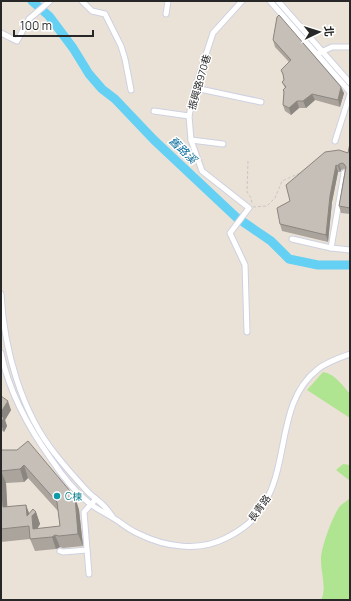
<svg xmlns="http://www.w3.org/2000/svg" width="351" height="601" font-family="Manrope,'Noto Sans TC',sans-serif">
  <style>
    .grass { fill: #afe590 }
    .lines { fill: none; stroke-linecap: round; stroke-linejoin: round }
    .river { stroke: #64d0f3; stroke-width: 9 }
    .minor-casing { stroke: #cdd1e1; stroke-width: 7 }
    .path { stroke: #c7c7c7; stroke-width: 1; stroke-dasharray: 3 2; stroke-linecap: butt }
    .minor { stroke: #fff; stroke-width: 5 }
    .wall { fill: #aaa49d; fill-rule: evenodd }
    .shaded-wall { fill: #8b8680 }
    .building { fill: #c6bfb7; stroke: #8b8680; fill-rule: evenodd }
    .culture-dot { fill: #0f9aa8; stroke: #fff; stroke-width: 1.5 }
    .labels { text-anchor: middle; stroke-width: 3; stroke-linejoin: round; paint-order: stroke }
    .street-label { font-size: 10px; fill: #272727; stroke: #fff }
    .culture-label { font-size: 10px; fill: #0d838f; stroke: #fff; text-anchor: start }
    .water-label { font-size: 11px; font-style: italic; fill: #076b9b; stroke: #fff }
  </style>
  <rect width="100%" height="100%" fill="#ebe2d7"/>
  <!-- grass -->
  <g class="grass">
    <path d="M 323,372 C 334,373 343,386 350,394 L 350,418 L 307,390 Z"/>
    <polygon points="343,464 350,465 350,481 336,470"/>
    <path d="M 350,498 L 350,600 L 321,600 C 327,588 321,574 321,561 C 320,549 333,515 340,506 C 343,503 347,501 350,498 Z"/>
  </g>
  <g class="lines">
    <!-- river -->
    <polyline class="river" points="32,1 49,16 73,48 89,74 102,89 115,99 154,140 236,217 271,241 289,259 318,265 350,265"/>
    <defs>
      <g id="minor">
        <polyline points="82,1 92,11 105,14 121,46 125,59 131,90"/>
        <polyline points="242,1 213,33 195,88 189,116 191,140 202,171 249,208 230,233 245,265 247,332"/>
        <polyline points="270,1 350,92"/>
        <polyline points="278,1 350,83"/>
        <polyline points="166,14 168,1"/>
        <polyline points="1,33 17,41 29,19 50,1"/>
        <polyline points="319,53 332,47 350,47"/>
        <polyline points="195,88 261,102"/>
        <polyline points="154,111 189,116"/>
        <polyline points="191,140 223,144"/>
        <polyline points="335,141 350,94"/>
        <polyline points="292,239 331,248 350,250"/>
        <polyline points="331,248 344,173"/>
        <path d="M 1,294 C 4,349 21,412 56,455 C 66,468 77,480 88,492 C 93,497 99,501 104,506 C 107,509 109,512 112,516"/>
        <path d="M 1,353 C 9,392 28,427 51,459 C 61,474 73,490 88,502 C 97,510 108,514 118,521 C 125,526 131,531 139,534 C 165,547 199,552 226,538 C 234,534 242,529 249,523 C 258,514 269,497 273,485 C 287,447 282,397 318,369 C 327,362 339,358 350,354"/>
        <polyline points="60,551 63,552 87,550"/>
        <polyline points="89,574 84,512 96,499"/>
      </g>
    </defs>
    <!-- minor casing -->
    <use href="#minor" class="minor-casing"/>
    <!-- path -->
    <g class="path">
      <polyline points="248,161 247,192 251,198 252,203"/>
      <polyline points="253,207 267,206 275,198 282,181 300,173"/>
    </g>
    <!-- minor -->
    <use href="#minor" class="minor"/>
  </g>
  <!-- wall -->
  <g class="wall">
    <polygon points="273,40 344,93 340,107 315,100 306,108 299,108 291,115 285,111 283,105 284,93 283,90 285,88 282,82 284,80 283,75 281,70 289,62 275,47"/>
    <polygon points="350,143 350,214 341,213 339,206 345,169 344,169 341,170 340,172 338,172 332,202 328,242 282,231 280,224 290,201 348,153"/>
    <polygon points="1,396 11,410 5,420 7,426 4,432 1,430"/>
    <path d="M 1,450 L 75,497 L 79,510 L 83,546 L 63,548 L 60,547 L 56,549 L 35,551 L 30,539 L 1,542 ZM 28,478 L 58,511 L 60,526 L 37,529 L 40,524 L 36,512 L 29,514 L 26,505 L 7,507 L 6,483 L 24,482 Z"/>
  </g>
  <!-- shaded-wall -->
  <g class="shaded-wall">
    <polygon points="341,87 344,93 340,107 338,100"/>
    <polygon points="312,94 315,100 306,108 303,101"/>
    <polygon points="297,101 299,108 291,115 289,108"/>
    <polygon points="339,164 341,170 340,172 338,166"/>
    <polygon points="336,165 338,172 332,202 328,242 326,235 330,196"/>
    <polygon points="8,401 11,410 5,420 7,426 4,432 1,424 1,412"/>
    <polygon points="24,465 28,478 24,482 20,469"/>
    <polygon points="1,471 6,483 8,519 3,507"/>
    <polygon points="75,497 79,510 83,546 78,534"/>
    <polygon points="26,505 31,518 27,516"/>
    <polygon points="36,512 40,524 37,529 33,529 32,516"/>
    <polygon points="55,535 60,547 56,549 52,537"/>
  </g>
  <!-- building -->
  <g class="building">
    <polygon points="279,15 341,87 338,100 312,94 303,101 297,101 289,108 283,105 284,91 283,90 286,87 282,82 284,80 283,74 281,70 291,60 273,40 277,17"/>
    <polygon points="350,143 350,208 339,206 346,167 344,164 342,163 339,164 338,166 336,165 330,196 326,235 280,224 277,208 290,201 286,185 325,152 339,150 348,153"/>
    <polygon points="1,396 8,401 1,412"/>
    <polygon points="1,416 4,418 1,422"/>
    <path d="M 28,441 L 75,497 L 78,534 L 59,536 L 55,535 L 52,537 L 30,539 L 29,526 L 1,529 L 1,450 L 17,450 ZM 24,465 L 57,502 L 60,526 L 33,529 L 32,516 L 36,512 L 33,509 L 27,516 L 26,505 L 3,507 L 1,471 L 20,469 Z"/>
  </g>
  <!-- markers -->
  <circle class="culture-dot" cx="57" cy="496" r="4"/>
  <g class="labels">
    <!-- street labels -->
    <g class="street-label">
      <text transform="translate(199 82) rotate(-74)" y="4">振興路970巷</text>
      <text transform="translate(259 508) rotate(-54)" y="4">長青路</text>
    </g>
    <!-- culture labels -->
    <g class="culture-label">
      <text x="65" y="500">C棟</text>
    </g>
    <!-- water labels -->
    <g class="water-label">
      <text transform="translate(183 150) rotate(44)" y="4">舊路溪</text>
    </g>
  </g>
  <!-- border -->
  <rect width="351" height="601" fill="none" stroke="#272727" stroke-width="4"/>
  <!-- north arrow -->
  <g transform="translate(319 32) rotate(86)" stroke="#ffffff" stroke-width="3" paint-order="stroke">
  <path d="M0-3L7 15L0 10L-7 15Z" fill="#272727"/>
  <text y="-6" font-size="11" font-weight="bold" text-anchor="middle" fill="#272727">北</text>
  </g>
  <!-- scale -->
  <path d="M14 30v6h79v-6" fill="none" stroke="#272727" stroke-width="2"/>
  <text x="20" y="30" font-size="12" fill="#272727" stroke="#ffffff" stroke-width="3" paint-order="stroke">100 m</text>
</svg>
